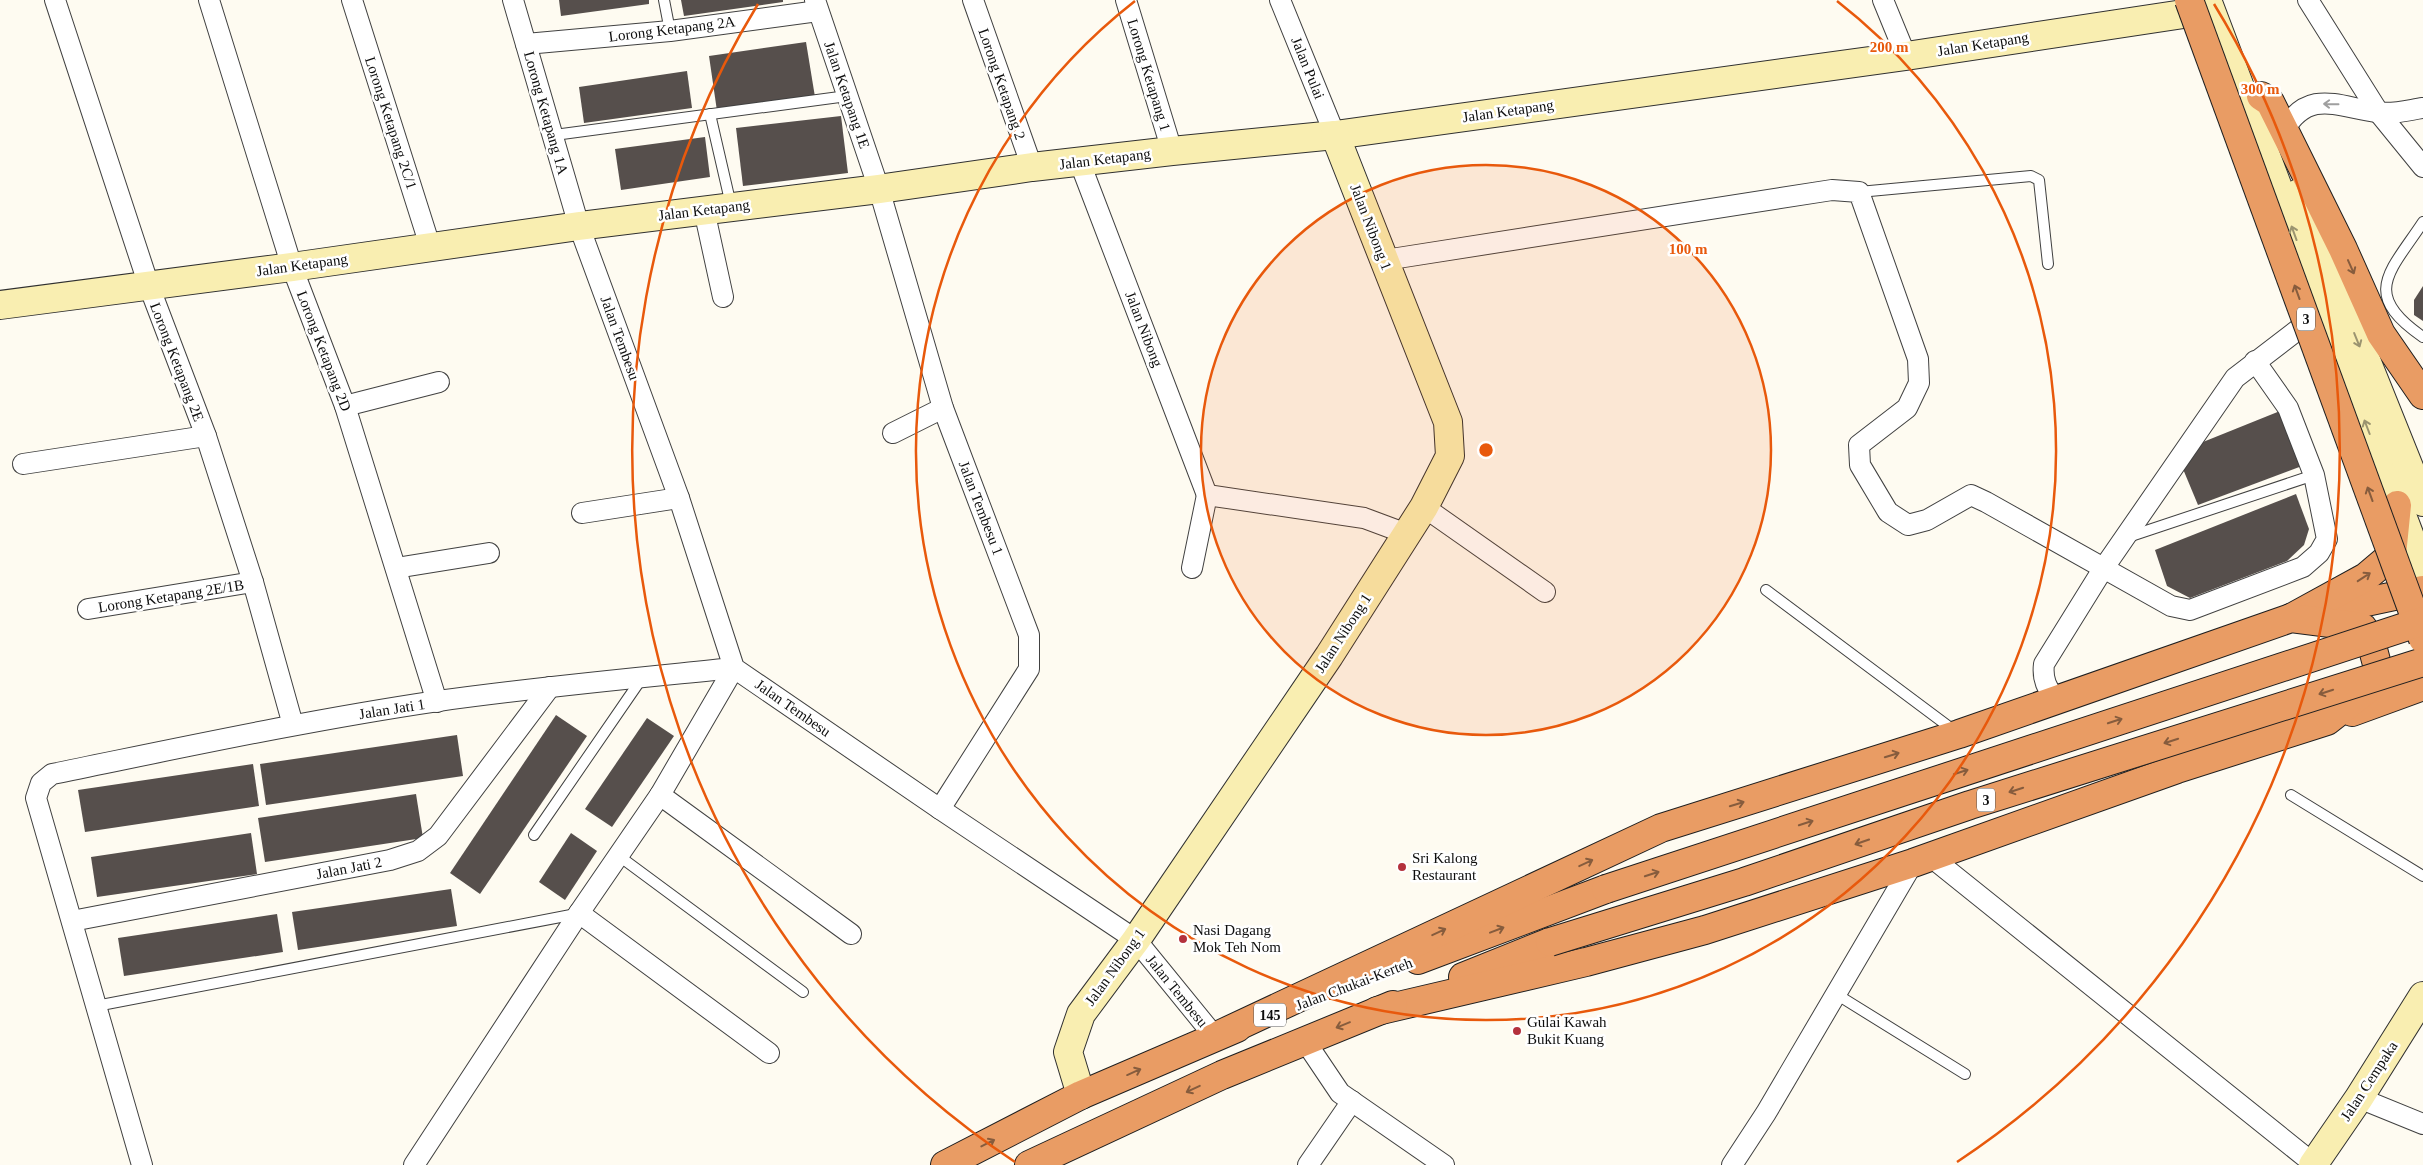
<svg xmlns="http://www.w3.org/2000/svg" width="2423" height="1165" font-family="'Times New Roman',serif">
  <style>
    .building { fill: #564f4c }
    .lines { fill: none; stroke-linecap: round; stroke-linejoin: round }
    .lane-casing { stroke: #414141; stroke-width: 12 }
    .street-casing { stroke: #414141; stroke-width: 22 }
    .secondary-casing { stroke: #303030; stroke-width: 30 }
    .highway-casing { stroke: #1f1f1f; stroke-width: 30 }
    .lane { stroke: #fff; stroke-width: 10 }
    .street { stroke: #fff; stroke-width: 20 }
    .secondary { stroke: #f9eeb1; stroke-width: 28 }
    .highway { stroke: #e99c64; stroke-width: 28 }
    .highway-bridge-casing { stroke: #1f1f1f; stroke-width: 30; stroke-linecap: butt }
    .highway-bridge { stroke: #e99c64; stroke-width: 28 }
    .oneway { stroke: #9f9f9f }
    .oneway2 { stroke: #9b9470 }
    .oneway3 { stroke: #865c3d }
    .ring { fill: none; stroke: #e8590c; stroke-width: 2.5 }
    .poi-dot { fill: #b4313c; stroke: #fff; stroke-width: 2 }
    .labels { text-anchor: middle; stroke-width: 5; stroke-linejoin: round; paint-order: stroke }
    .shield { fill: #fff; stroke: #565656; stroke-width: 1 }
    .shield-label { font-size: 14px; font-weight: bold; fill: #0e0e0e }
    .street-label { font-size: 15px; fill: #0e0e0e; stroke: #fff }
    .poi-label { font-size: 15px; fill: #0e0e0e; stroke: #fff; text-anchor: start }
    .centre { fill: #e8590c; stroke: #fff; stroke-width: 2.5 }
    .ring-label { font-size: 15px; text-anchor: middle; font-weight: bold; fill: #e8590c; stroke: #fff; stroke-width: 5; stroke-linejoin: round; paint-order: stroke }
  </style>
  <rect width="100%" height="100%" fill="#fefbf1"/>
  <!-- building -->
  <g class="building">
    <polygon points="559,0 649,0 649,4 561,16"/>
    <polygon points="681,0 783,0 783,2 684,16"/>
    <polygon points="806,42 815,97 717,111 709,56"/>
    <polygon points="687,71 692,108 584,123 579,87"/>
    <polygon points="841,116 848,173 743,186 736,128"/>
    <polygon points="705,137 710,177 621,190 615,149"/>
    <polygon points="2423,286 2423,321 2414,315 2414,300"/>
    <polygon points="2280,411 2302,466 2198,505 2183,469 2203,442"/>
    <polygon points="2296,494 2309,529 2304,545 2287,561 2190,598 2167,586 2155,550"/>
    <polygon points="556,715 587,736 480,894 450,873"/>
    <polygon points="647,718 674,736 612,827 585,809"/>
    <polygon points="457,735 463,776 266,805 260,764"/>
    <polygon points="253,764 259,806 85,832 78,790"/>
    <polygon points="416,794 423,838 265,862 258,818"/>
    <polygon points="251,833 257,874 97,897 91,857"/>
    <polygon points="571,833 597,851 565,900 539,882"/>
    <polygon points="451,889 457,926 298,950 292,912"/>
    <polygon points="277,914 283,952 124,976 118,938"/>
  </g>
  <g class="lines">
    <defs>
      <g id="lane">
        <polyline points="664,0 670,31"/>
        <polyline points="710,114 731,205"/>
        <polyline points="562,134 847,96"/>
        <polyline points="1859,192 2031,176 2039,180 2048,264"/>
        <path d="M 2423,222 C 2390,272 2360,294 2423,337"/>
        <polyline points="2128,537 2314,475"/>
        <polyline points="1766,590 1956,732"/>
        <polyline points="2291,795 2423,876"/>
        <polyline points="534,835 642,678"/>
        <polyline points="619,856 803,992"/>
        <polyline points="1836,994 1965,1074"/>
        <polyline points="96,1006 576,914"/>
      </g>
      <g id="street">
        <polyline points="55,0 149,286 206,436 253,582 293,725"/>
        <polyline points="209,0 292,267 345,406 437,702"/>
        <polyline points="352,0 430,246"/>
        <polyline points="513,0 579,226 679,498 734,668 940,809 1136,940 1215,1037"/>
        <polyline points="815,0 879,189 943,408 1029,635 1029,669 940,809"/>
        <polyline points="973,0 1032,167"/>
        <polyline points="1126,0 1172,151"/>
        <polyline points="1280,0 1335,135"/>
        <polyline points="1883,0 1906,56"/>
        <polyline points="2308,0 2379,113 2423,167"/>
        <polyline points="526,44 670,31 818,11"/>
        <path d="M 2284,130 C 2309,88 2338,107 2377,112 C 2391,115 2409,110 2423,108"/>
        <polyline points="1080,163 1207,495"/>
        <polyline points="704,210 723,297"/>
        <polyline points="1385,260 1832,190 1859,192 1918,359 1919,383 1907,408 1859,445 1860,465 1888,512 1908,525 1927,520 1971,495 1986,502 2171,606 2190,610 2303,567 2319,553 2327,539 2314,475 2288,408 2255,361"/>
        <polyline points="345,406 439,382"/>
        <polyline points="893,433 943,408"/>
        <polyline points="23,464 206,436"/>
        <polyline points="1207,495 1364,518 1407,534"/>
        <polyline points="1424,507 1545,592"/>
        <polyline points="582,513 679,498"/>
        <polyline points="396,568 489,553"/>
        <polyline points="1192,568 1207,495"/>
        <polyline points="88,609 253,582"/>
        <path d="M 2056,700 C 2047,688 2042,680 2044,664 L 2103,569 L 2235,378 L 2317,315"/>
        <polyline points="660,795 851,934"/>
        <polyline points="1931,857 2314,1164"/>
        <polyline points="579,913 769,1053"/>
        <polyline points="72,921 390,860 418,851 438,836 550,687"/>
        <polyline points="1305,1041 1340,1093 1444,1165"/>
        <polyline points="2359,1098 2423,1124"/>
        <path d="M 142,1165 L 36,798 L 41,783 L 52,774 C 180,748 309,720 438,701 C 537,687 636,678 734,668"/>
        <polyline points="414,1165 579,913 660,795 734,668"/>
        <polyline points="1308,1165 1352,1101"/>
        <polyline points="1732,1165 1766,1113 1913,863"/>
      </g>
      <g id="secondary">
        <polyline points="2207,0 2423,571"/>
        <polyline points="2299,193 2423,502"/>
        <polyline points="0,305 292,267 579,226 879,189 1032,167 1172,151 1335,135 1906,56 2210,10"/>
        <polyline points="1081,1095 1068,1052 1081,1014 1136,940 1329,656 1424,507 1450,456 1448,422 1335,135"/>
        <polyline points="2313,1165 2359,1098 2423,996"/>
      </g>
      <g id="highway">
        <polyline points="2261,96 2270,102 2284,130 2343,249 2381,334 2423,395"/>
        <polyline points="2319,612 2423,590"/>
        <polyline points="2291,618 2366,577 2392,555 2397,505"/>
        <polyline points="2352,712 2423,686"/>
        <polyline points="1418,960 1606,889"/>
        <polyline points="1463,977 1550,942"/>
        <polyline points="1221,1034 1661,828 1959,734 2291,618 2354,626 2363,628 2370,638 2379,672 2373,685 2327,721 2177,769 1913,863 1705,930 1586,962 1377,1011"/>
        <polyline points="945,1165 1081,1095 1237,1028"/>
        <polyline points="1029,1165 1222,1075 1393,1005"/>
      </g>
    </defs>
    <!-- lane casing -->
    <use href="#lane" class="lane-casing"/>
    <!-- street casing -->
    <use href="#street" class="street-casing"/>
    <!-- secondary casing -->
    <use href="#secondary" class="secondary-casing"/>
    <!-- highway casing -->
    <use href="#highway" class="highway-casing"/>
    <!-- lane -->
    <use href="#lane" class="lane"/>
    <!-- street -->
    <use href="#street" class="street"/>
    <!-- secondary -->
    <use href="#secondary" class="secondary"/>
    <!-- highway -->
    <use href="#highway" class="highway"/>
    <defs>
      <g id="highway-bridge">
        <polyline points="2189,0 2423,639"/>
        <polyline points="1606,889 2423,621"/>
        <polyline points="1550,942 1744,882 1970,805 2423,662"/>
      </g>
    </defs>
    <!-- highway-bridge casing -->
    <use href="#highway-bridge" class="highway-bridge-casing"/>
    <!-- highway-bridge -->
    <use href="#highway-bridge" class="highway-bridge"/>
  </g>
  <!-- one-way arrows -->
  <defs><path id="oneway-shaft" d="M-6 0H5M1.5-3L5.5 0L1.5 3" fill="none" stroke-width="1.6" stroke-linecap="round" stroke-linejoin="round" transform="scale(1.25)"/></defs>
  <use class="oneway" href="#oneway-shaft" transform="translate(2331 104) rotate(-179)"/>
  <g class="oneway2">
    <use href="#oneway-shaft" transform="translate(2294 233) rotate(-110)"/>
    <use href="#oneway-shaft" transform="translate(2357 340) rotate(68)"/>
    <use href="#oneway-shaft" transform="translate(2367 427) rotate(-111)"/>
  </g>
  <g class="oneway3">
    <use href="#oneway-shaft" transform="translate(2351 267) rotate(66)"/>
    <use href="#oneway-shaft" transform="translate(2297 292) rotate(-110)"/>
    <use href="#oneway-shaft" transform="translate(2370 494) rotate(-110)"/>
    <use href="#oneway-shaft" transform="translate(2364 577) rotate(-33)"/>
    <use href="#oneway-shaft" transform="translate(2326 692) rotate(162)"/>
    <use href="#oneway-shaft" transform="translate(2115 721) rotate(-18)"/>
    <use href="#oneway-shaft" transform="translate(2171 741) rotate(162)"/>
    <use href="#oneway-shaft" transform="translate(1892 755) rotate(-17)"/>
    <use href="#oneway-shaft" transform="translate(1961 772) rotate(-18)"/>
    <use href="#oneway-shaft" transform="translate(2016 790) rotate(162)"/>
    <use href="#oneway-shaft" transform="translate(1737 804) rotate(-17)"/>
    <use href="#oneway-shaft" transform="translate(1806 823) rotate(-18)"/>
    <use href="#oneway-shaft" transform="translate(1862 842) rotate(161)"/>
    <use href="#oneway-shaft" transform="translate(1586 863) rotate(-25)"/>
    <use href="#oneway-shaft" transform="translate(1652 874) rotate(-18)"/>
    <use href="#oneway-shaft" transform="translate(1497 930) rotate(-21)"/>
    <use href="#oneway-shaft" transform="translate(1439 932) rotate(-25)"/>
    <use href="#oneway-shaft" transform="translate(1343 1025) rotate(158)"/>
    <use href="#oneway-shaft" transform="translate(1134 1072) rotate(-24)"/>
    <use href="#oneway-shaft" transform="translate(1193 1089) rotate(155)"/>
    <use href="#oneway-shaft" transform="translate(988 1143) rotate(-27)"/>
  </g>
  <!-- distance rings -->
  <circle cx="1486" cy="450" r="285" fill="#e8590c" fill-opacity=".12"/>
  <g class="ring">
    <circle cx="1486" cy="450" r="285"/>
    <path d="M1837 1A570 570 0 1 1 1135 1"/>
    <path d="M1015 1162A854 854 0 0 1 758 4M2214 4A854 854 0 0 1 1957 1162"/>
  </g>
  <!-- markers -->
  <g class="poi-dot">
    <circle cx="1402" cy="867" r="5"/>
    <circle cx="1183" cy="939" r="5"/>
    <circle cx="1517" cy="1031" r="5"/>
  </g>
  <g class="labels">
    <!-- shield labels -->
    <g class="shield">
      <rect x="2297" y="307.5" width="18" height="23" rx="4"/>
      <rect x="1977" y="788.5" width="18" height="23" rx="4"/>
      <rect x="1254" y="1003.5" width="32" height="23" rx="4"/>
    </g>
    <g class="shield-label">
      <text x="2306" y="324">3</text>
      <text x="1986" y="805">3</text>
      <text x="1270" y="1020">145</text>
    </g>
    <!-- street labels -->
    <g class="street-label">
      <text transform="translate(672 29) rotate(-7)" y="5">Lorong Ketapang 2A</text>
      <text transform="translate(1983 44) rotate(-9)" y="5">Jalan Ketapang</text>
      <text transform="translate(1308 68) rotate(68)" y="5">Jalan Pulai</text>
      <text transform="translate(1149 75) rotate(73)" y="5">Lorong Ketapang 1</text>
      <text transform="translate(1002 84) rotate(71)" y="5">Lorong Ketapang 2</text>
      <text transform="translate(847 95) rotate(71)" y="5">Jalan Ketapang 1E</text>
      <text transform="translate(1508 111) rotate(-8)" y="5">Jalan Ketapang</text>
      <text transform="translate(546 113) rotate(74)" y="5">Lorong Ketapang 1A</text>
      <text transform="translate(391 123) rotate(72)" y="5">Lorong Ketapang 2C/1</text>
      <text transform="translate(1105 159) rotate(-7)" y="5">Jalan Ketapang</text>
      <text transform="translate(704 210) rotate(-7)" y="5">Jalan Ketapang</text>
      <text transform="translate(1371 227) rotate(69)" y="5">Jalan Nibong 1</text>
      <text transform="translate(302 265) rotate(-8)" y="5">Jalan Ketapang</text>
      <text transform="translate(1144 329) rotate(69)" y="5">Jalan Nibong</text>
      <text transform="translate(620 338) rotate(70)" y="5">Jalan Tembesu</text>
      <text transform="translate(324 351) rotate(69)" y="5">Lorong Ketapang 2D</text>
      <text transform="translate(177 362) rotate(69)" y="5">Lorong Ketapang 2E</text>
      <text transform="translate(981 508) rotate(69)" y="5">Jalan Tembesu 1</text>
      <text transform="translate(171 596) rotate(-9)" y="5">Lorong Ketapang 2E/1B</text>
      <text transform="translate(1343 633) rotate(-57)" y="5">Jalan Nibong 1</text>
      <text transform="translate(793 708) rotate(35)" y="5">Jalan Tembesu</text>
      <text transform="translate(392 709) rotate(-9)" y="5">Jalan Jati 1</text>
      <text transform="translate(349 868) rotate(-11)" y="5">Jalan Jati 2</text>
      <text transform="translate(1115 967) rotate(-54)" y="5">Jalan Nibong 1</text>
      <text transform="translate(1354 984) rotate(-21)" y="5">Jalan Chukai-Kerteh</text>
      <text transform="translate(1177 991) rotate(51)" y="5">Jalan Tembesu</text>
      <text transform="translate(2369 1081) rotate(-57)" y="5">Jalan Cempaka</text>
    </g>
    <!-- poi labels -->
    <g class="poi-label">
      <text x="1412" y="863">Sri Kalong<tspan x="1412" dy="17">Restaurant</tspan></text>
      <text x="1193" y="935">Nasi Dagang<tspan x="1193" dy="17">Mok Teh Nom</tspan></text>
      <text x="1527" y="1027">Gulai Kawah<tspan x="1527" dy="17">Bukit Kuang</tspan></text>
    </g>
  </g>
  <circle cx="1486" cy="450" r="8" class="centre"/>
  <g class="ring-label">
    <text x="1889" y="52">200 m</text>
    <text x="2260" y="94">300 m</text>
    <text x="1688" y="254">100 m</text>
  </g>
</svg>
